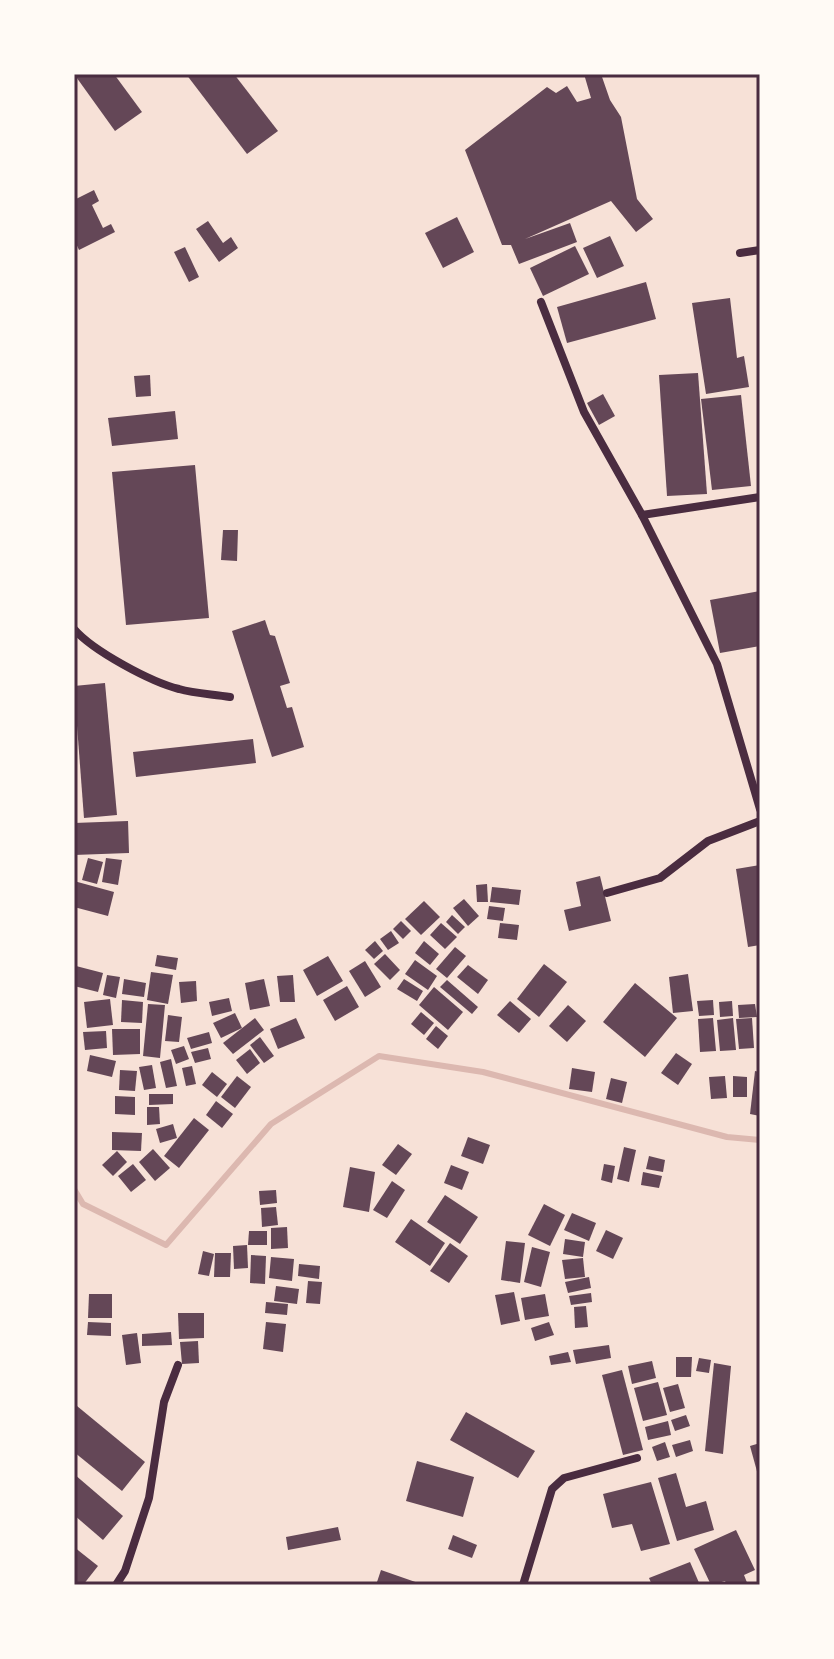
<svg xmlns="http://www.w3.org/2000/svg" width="834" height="1659" font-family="'Space Grotesk',sans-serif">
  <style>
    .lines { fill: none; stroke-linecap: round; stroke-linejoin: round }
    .stream { stroke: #dcb8b0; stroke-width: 6 }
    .building { fill: #644757 }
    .minor { stroke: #4a2c40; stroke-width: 8 }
    .neatline { fill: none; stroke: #4a2c40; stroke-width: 3 }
  </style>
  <rect width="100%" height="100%" fill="#f7e1d7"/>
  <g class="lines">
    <!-- stream -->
    <polyline class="stream" points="74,1189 83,1204 166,1245 271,1124 379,1056 483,1072 727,1137 760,1140"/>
  </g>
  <!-- building -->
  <g class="building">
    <polygon points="74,74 114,74 142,112 115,131"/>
    <polygon points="186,74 234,74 278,131 247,154"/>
    <polygon points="584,74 601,74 610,100 621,117 637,199 653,219 636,232 611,201 525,239 570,223 577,242 519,264 511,245 502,245 465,150 547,87 556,93 567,86 577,102 591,98"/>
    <polygon points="94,190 99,201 92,205 103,228 111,224 115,232 79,250 74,239 74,200"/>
    <polygon points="457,217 474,252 443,268 425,233"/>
    <polygon points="208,221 223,243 231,237 238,248 219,262 196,229"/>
    <polygon points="610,236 624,266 597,278 583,248"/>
    <polygon points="575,246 589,274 543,296 530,268"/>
    <polygon points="185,247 199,277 189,282 174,252"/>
    <polygon points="646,282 656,319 567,343 557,307"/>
    <polygon points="730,298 737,358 744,356 749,387 706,394 692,303"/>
    <polygon points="698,373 707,494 667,496 659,375"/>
    <polygon points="150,375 151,396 136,397 134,376"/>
    <polygon points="603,394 615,416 599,425 587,403"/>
    <polygon points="741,395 751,486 712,490 701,399"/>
    <polygon points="175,411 178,439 112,446 108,418"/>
    <polygon points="195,465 209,618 126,625 112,472"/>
    <polygon points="223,530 238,530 237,561 221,560"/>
    <polygon points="760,591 760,646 720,653 710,600"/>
    <polygon points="265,620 270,635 275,636 290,683 280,686 287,708 292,707 304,747 272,757 232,631"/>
    <polygon points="105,683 117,815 84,818 74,686"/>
    <polygon points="253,739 256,763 136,777 133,752"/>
    <polygon points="128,821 129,853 74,855 74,823"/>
    <polygon points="88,858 103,862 97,884 82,880"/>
    <polygon points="106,858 122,860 118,885 102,882"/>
    <polygon points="760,865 760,945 748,947 736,869"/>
    <polygon points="600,876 611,921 569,931 564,910 581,906 576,882"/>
    <polygon points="74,881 114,892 108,916 74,907"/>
    <polygon points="487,884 488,902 477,902 476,885"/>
    <polygon points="492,887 521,890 519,905 490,902"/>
    <polygon points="464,899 479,916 468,926 453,908"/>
    <polygon points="424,901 440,917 421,935 405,919"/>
    <polygon points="489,906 505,908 503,921 487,919"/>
    <polygon points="452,915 465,927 458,934 446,922"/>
    <polygon points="401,921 411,931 403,939 393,929"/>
    <polygon points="441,923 457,937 445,949 430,935"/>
    <polygon points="500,923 519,925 517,940 498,938"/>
    <polygon points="391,931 399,943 388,950 380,939"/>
    <polygon points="375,941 383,951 374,959 365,950"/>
    <polygon points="424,941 439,954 430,965 415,953"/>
    <polygon points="455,947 466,956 447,978 436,969"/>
    <polygon points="385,954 400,970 390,980 374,964"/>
    <polygon points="157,955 178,958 176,970 155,966"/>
    <polygon points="328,956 343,981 317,996 303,970"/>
    <polygon points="415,960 437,976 428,990 405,974"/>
    <polygon points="365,961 381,987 365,997 349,971"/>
    <polygon points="544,964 567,982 539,1017 517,999"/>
    <polygon points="468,965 488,980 478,994 457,977"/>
    <polygon points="76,966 103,973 98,992 74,986"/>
    <polygon points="151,972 173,975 168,1004 147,1000"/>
    <polygon points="688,974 693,1011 673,1013 669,977"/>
    <polygon points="107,975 120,977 116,998 103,995"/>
    <polygon points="293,975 295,1002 280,1002 277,976"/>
    <polygon points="124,979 146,983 144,997 122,994"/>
    <polygon points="264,979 270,1006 250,1010 245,983"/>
    <polygon points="404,979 423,991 417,1001 397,989"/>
    <polygon points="447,980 478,1007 472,1014 440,987"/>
    <polygon points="196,981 197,1001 181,1003 179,982"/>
    <polygon points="635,983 677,1018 645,1057 603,1022"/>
    <polygon points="347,986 359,1007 335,1021 323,1000"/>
    <polygon points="434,987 463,1012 448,1030 419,1005"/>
    <polygon points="229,998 232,1011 212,1016 209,1002"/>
    <polygon points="110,999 113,1025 87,1028 84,1002"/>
    <polygon points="122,1000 143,1002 142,1023 121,1022"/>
    <polygon points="713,1000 714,1015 699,1016 697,1001"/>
    <polygon points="510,1001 531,1019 519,1033 497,1015"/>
    <polygon points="732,1001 733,1016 720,1017 719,1002"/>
    <polygon points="148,1004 165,1005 160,1058 143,1056"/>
    <polygon points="755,1004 757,1017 739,1018 738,1005"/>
    <polygon points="568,1005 586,1021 567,1042 549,1026"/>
    <polygon points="421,1012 434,1023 424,1035 411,1024"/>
    <polygon points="235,1013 242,1028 221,1038 213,1023"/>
    <polygon points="168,1015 182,1017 179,1042 165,1041"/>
    <polygon points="255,1018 264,1030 233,1054 223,1043"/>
    <polygon points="296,1018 305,1038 278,1049 270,1029"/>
    <polygon points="713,1018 716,1051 700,1052 698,1019"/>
    <polygon points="733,1018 736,1050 720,1051 717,1020"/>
    <polygon points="752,1018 754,1048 739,1049 736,1019"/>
    <polygon points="436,1026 448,1036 438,1049 426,1039"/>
    <polygon points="112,1029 140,1029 140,1054 113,1055"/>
    <polygon points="106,1031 107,1048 85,1050 83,1032"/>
    <polygon points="209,1032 212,1043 191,1049 187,1038"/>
    <polygon points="260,1037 274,1056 264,1063 250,1045"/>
    <polygon points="184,1046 189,1059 176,1064 171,1050"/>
    <polygon points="208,1048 211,1059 195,1063 191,1052"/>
    <polygon points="250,1049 260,1063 247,1074 236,1060"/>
    <polygon points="676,1053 692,1064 678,1085 661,1073"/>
    <polygon points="90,1055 116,1061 112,1077 87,1071"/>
    <polygon points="171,1059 177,1086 166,1088 160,1062"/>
    <polygon points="152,1065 156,1088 144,1090 139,1067"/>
    <polygon points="192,1066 196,1084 186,1086 182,1068"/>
    <polygon points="572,1068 595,1072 592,1092 569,1089"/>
    <polygon points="120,1070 137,1071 135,1091 119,1090"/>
    <polygon points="755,1071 760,1072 760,1116 750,1114"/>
    <polygon points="212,1072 227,1084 217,1097 202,1085"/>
    <polygon points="237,1076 251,1087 235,1108 221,1097"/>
    <polygon points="725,1076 727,1098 711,1099 709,1077"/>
    <polygon points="733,1076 747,1077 747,1097 733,1097"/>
    <polygon points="611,1078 627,1082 622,1103 606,1099"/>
    <polygon points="149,1094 173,1094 173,1104 149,1105"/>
    <polygon points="115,1096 135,1097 135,1115 115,1114"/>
    <polygon points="216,1101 233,1114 222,1128 206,1115"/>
    <polygon points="147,1107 159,1107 160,1124 147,1125"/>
    <polygon points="194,1118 209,1130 179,1168 164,1156"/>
    <polygon points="173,1124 177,1138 160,1143 156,1129"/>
    <polygon points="112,1132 142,1133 141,1151 112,1150"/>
    <polygon points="468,1137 490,1145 483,1164 461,1156"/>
    <polygon points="398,1144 412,1154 396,1175 382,1165"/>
    <polygon points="624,1147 636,1150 629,1182 617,1179"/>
    <polygon points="153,1149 170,1168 155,1181 139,1162"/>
    <polygon points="117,1151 127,1162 113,1176 102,1165"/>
    <polygon points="649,1156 665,1160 663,1172 646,1169"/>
    <polygon points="133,1164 146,1180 131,1192 118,1176"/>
    <polygon points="604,1164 615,1166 612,1183 601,1180"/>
    <polygon points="451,1165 469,1172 462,1190 444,1183"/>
    <polygon points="350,1167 375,1172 369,1212 343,1207"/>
    <polygon points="643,1172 662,1176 659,1188 641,1185"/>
    <polygon points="392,1181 405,1190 387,1218 373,1210"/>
    <polygon points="276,1190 277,1203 260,1205 259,1191"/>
    <polygon points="445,1195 478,1217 460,1244 427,1222"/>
    <polygon points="544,1204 565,1215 550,1246 528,1235"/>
    <polygon points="276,1207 278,1225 262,1227 261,1208"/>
    <polygon points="572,1213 596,1223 589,1241 564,1230"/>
    <polygon points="411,1219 445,1243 430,1266 395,1242"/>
    <polygon points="287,1227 288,1248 271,1249 271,1228"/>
    <polygon points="606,1230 623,1238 613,1259 596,1251"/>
    <polygon points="249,1231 267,1231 267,1245 248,1245"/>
    <polygon points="565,1239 585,1242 583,1257 563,1254"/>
    <polygon points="506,1241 525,1243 520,1283 501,1280"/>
    <polygon points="450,1243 468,1256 449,1283 430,1271"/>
    <polygon points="247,1245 248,1268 234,1269 233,1246"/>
    <polygon points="532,1247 550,1252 541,1287 524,1282"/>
    <polygon points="203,1251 214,1254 209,1276 198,1274"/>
    <polygon points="215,1253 231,1253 230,1277 214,1277"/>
    <polygon points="251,1255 266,1256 265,1284 250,1283"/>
    <polygon points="271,1257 294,1259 292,1281 269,1278"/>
    <polygon points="583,1258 585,1277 565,1279 562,1260"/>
    <polygon points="299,1264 320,1266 319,1279 298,1276"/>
    <polygon points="589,1277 591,1288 568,1293 565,1282"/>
    <polygon points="308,1281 322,1282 320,1304 306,1303"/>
    <polygon points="276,1286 299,1289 297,1304 274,1301"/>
    <polygon points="514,1292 520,1321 501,1325 495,1295"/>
    <polygon points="591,1293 592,1302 571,1305 569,1296"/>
    <polygon points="89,1294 112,1294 112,1318 88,1318"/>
    <polygon points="545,1294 549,1316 525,1320 521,1298"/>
    <polygon points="266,1302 288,1304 287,1315 265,1313"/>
    <polygon points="586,1306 588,1327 575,1328 574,1307"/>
    <polygon points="178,1313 204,1313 204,1338 179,1339"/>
    <polygon points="88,1322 111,1323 111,1336 87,1335"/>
    <polygon points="266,1322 286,1324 283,1352 263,1349"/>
    <polygon points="549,1322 554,1335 535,1341 531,1328"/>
    <polygon points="171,1332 172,1345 142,1346 142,1334"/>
    <polygon points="137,1333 141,1363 126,1365 122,1335"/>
    <polygon points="198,1341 199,1363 182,1364 180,1342"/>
    <polygon points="609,1345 611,1358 576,1364 573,1350"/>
    <polygon points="568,1352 571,1362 551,1365 549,1356"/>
    <polygon points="676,1357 692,1357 691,1377 676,1377"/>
    <polygon points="699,1358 711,1360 709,1373 696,1371"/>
    <polygon points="652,1361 656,1378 632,1384 628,1366"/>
    <polygon points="714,1363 731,1366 723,1454 705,1451"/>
    <polygon points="622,1370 643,1450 623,1455 602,1375"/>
    <polygon points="658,1382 667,1415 643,1421 634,1388"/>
    <polygon points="678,1384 685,1408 670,1412 663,1388"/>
    <polygon points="77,1406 145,1462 122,1491 74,1452"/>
    <polygon points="466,1412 535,1451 518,1478 450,1440"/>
    <polygon points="686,1415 690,1426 675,1431 671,1420"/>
    <polygon points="668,1421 671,1435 648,1440 645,1427"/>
    <polygon points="690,1440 693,1451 676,1457 672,1445"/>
    <polygon points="665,1442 670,1457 657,1461 652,1447"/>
    <polygon points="760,1443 760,1474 758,1475 750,1446"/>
    <polygon points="417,1461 474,1477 463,1517 406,1501"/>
    <polygon points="676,1473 686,1507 706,1501 714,1530 677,1541 658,1478"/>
    <polygon points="74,1474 123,1516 103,1540 74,1515"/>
    <polygon points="651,1482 670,1544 641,1551 632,1524 612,1528 603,1494"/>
    <polygon points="338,1527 341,1540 288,1550 286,1537"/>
    <polygon points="736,1530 755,1570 744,1575 748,1585 727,1585 725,1581 711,1585 694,1549"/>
    <polygon points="453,1535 477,1545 472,1558 448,1549"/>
    <polygon points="74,1547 98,1566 83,1585 74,1585"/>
    <polygon points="690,1562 700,1585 652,1585 649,1578"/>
    <polygon points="381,1570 424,1585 376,1585"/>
  </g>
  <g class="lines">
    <!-- minor -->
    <g class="minor">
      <polyline points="740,253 760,250"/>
      <polyline points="541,302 584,412 642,515 717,664 760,809"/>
      <polyline points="642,515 760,497"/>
      <path d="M 74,629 C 93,651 151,682 179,689 C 196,694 214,694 230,697"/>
      <polyline points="607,893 660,878 708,841 760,821"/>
      <polyline points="116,1585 125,1571 149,1498 164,1402 178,1365"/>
      <polyline points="523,1585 552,1489 564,1478 637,1458"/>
    </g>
  </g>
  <!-- border -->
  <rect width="834" height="1659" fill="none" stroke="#fffaf5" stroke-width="152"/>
  <rect x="76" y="76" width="682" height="1507" class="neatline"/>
</svg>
